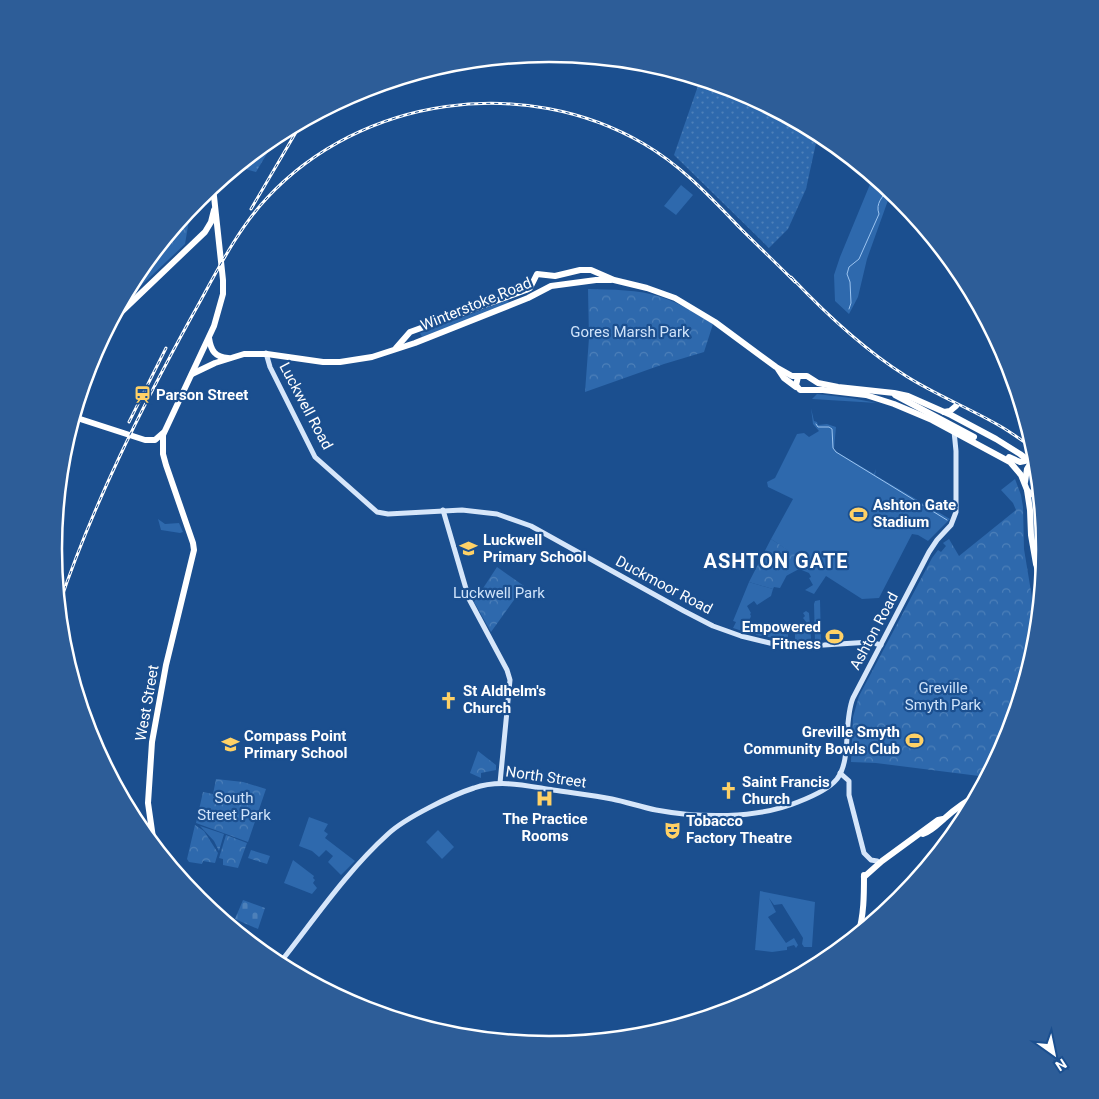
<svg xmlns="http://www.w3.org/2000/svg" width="1099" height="1099" font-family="Roboto,sans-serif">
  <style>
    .grass { fill: #2e69ad }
    .cemetery { fill: url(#cemetery-stones) }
    .park { fill: url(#park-crowns) }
    .garden { fill: url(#garden-dots) }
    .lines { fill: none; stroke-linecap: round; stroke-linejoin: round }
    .stream { stroke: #9cc4f0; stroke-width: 1 }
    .secondary { stroke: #d6e6fa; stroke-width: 5 }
    .primary { stroke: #f0f6ff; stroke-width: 5.5 }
    .highway { stroke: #fff; stroke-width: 6 }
    .rail-casing { stroke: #fff; stroke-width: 3 }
    .rail { stroke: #1b4f8f; stroke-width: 1; stroke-dasharray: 4; stroke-linecap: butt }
    .labels { text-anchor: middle; stroke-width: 4.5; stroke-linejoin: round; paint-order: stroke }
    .street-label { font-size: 15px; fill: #fff; stroke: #1b4f8f }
    .park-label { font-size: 15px; fill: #cfe3fa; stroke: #1b4f8f }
    .poi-label { font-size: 15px; font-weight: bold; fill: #fff; stroke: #1b4f8f; text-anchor: start }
    .district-label { font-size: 20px; font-weight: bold; letter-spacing: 1px; fill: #fff; stroke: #1b4f8f }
    .rim { fill: none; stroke: #fff; stroke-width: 2.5 }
  </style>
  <defs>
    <pattern id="cemetery-stones" width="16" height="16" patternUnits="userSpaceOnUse" patternTransform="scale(1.25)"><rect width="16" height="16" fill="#2e69ad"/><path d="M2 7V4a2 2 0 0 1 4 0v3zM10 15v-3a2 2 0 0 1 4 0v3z" fill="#4d80b9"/></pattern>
    <pattern id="park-crowns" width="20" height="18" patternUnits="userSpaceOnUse" patternTransform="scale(1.25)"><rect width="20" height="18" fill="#2e69ad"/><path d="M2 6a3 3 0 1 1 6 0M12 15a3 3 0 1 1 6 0" fill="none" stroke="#4d80b9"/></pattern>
    <pattern id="garden-dots" width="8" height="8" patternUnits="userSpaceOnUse" patternTransform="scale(1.25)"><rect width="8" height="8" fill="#2e69ad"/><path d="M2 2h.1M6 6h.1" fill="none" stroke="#4d80b9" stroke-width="1.8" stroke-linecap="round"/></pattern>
  </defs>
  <rect width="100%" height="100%" fill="#1b4f8f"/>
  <!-- grass -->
  <g class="grass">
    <polygon points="873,177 891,192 867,259 858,297 849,314 835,301 834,275 840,257"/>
    <polygon points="681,185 693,195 676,215 664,206"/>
    <polygon points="508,300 509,304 422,337 420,333 431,330 431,329"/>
    <polygon points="817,394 851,398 877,403 812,399"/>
    <polygon points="811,408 814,421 817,422 818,425 827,424 836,427 834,449 837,452 874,474 876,469 875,475 950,519 928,541 918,535 912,534 879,598 862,599 826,576 814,594 805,590 813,585 809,578 811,577 809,573 799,569 786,576 796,556 771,539 793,499 768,487 767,482 775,478 797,434 804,433 809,437 819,431 813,424"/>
    <path d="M 1034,468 L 1038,471 L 1040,493 C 1028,490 1025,476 1034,468 Z"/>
    <polygon points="1030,496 1040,499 1041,511 1034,540 1033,515"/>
    <polygon points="158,519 165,524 179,523 183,532 180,533 161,530"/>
    <polygon points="749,582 773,589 771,596 757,605 754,601 747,606 751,613 750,614 751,616 745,632 733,628 736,622 733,621"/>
    <polygon points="820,600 821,640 815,641 814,604 815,601"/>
    <polygon points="806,611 809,613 811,638 809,641 798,641 795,639 795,632 807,623 803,618 805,616 803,613"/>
    <polygon points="757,626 788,632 788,638 786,640 756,635 755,633"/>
    <polygon points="309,817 328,824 324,831 328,834 325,838 355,861 341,875 328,862 333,856 326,850 319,857 312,851 299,846"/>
    <polygon points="438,830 454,847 442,859 426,842"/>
    <polygon points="293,860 314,876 313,878 315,880 313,883 317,888 312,894 284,883"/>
    <polygon points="760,891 815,902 812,947 804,947 802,944 803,938 782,904 774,905 769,898 776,912 768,917 786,943 794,938 798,945 796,948 794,945 787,947 787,950 772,952 755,950"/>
  </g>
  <!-- cemetery -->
  <polygon class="cemetery" points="243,900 265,908 258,929 235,919"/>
  <!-- park -->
  <g class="park">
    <polygon points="191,208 185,244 130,296 127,294 137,274"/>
    <path d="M 588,289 C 612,290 638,289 661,297 C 680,303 696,314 713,324 L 704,352 L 664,364 L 585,392 L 589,338 Z"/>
    <polygon points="1015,479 1021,495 1023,507 1024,549 1037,628 1036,647 1007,739 987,777 876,763 851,762 853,717 859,696 932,558 938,550 941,552 946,546 943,543 949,539 959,556 1016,510 1013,503 1001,490"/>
    <polygon points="771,539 797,556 780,588 774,587 773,589 749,582"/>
    <polygon points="497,567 524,586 491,632 474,602"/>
    <polygon points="478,751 496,765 496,770 481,773 481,778 470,773"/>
    <polygon points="216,779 243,782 266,789 248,842 196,823 203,792 213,794"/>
    <polygon points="195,825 204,831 218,853 215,863 203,861 202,864 189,862 187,859"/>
    <polygon points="200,826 224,834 219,851 214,841"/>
    <polygon points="226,835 247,843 238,868 223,865 223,859 219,858"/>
    <polygon points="251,850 270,856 267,864 248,858"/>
  </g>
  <!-- garden -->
  <g class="garden">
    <polygon points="700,80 739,92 818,134 806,189 788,229 769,248 674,155"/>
    <polygon points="278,135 256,172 238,167 274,137"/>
  </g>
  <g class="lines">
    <!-- stream -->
    <g class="stream">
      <path d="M 849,309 L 851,303 L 850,282 L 847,274 L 849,267 L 859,259 L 879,214 C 875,203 883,197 888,189"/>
      <polyline points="816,424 818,427 829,427 832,429 833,448 836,452 947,520"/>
    </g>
    <!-- secondary -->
    <g class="secondary">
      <polyline points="266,353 270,367 315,457 377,512 388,514 462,510 497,514 531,526 684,611 713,626 741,636 774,644 792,646 824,645 870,642 881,645"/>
      <polyline points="443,510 469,599 507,670 510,680 500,783"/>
      <polyline points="840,773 849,781 849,795 864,853 871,860 877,861"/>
      <path d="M 279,964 C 314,920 346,872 388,834 C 405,818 452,795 474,788 C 500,779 527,786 553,790 C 572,793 593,795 612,799 C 627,802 641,807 656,810 C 699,818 757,819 798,802 C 811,797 828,790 837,779 C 852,759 843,722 853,698 L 929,552 L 937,540 L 951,525 L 956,512 L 956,451 L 954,431"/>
    </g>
    <!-- primary -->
    <polyline class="primary" points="1027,490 1033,495 1040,496"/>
    <!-- highway -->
    <g class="highway">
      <polyline points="114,319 205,232 211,222 214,210"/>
      <path d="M 209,338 C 211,351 215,357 228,358"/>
      <polyline points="396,348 410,332 526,290 530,288 537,274 555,276 580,270 591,270 614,280 647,288 675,298 715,322 776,367 792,376 807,376 818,383 838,387 894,393 908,396 951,415 996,439 1020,454 1037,467"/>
      <polyline points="778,369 784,378 796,387"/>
      <polyline points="192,374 215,363 244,354 267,354 323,362 340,362 372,357 415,343 528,298 551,286 596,280 611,280"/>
      <polyline points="798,377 796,385 800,390 823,390 866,395 894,404 932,420 1010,462 1021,475 1027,490 1030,510 1031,535 1036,564"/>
      <polyline points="895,395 974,437"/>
      <polyline points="944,412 950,411 956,406"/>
      <polyline points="74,417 145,440 155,440 163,433"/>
      <polyline points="1009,457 1020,462 1034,459"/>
      <polyline points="1025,482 1027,469 1033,459"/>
      <polyline points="1037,551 1038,537 1042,518"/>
      <polyline points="1036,561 1041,595"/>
      <polyline points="1043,572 1041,548 1043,531"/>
      <path d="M 923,834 C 932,831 938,824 945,818 C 955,809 966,801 978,795"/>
      <polyline points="154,845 148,803 152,742 166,665 194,550 193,543 166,465 163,454 163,435 214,326 223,294 223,280 213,187"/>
      <polyline points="864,877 882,861 938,820 943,819"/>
      <path d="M 858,935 C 864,915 864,895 864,875"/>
    </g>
    <defs>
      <g id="rail">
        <polyline points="251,209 302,122"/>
        <path d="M 791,277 C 826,314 863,349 906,376 C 936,395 969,408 1000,426 C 1012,433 1023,441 1034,449"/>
        <polyline points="129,422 166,348"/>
        <path d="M 59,605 C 93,504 141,409 192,316 C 214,277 236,231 267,198 C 362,96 524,74 644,144 C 682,166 711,198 741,229 C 759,247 777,264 795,282"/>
      </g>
    </defs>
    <!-- rail casing -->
    <use href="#rail" class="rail-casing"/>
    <!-- rail -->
    <use href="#rail" class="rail"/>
  </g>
  <!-- icons -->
  <defs>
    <symbol id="station-bare" viewBox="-9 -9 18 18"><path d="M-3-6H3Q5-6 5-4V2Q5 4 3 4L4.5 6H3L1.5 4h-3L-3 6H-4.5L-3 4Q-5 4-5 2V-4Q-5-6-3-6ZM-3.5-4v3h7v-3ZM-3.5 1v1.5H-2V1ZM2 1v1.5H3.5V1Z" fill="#ffd166" stroke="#1b4f8f" stroke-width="2.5" paint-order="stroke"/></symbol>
    <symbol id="stadium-bare" viewBox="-9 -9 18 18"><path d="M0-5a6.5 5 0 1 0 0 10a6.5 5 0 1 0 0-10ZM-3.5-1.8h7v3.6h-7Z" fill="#ffd166" stroke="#1b4f8f" stroke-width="2.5" paint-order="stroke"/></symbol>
    <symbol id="school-bare" viewBox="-9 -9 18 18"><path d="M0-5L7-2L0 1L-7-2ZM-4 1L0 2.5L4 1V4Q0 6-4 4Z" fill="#ffd166" stroke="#1b4f8f" stroke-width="2.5" paint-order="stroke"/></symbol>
    <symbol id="church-bare" viewBox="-9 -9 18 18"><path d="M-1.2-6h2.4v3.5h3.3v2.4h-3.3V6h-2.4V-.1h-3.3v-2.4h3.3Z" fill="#ffd166" stroke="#1b4f8f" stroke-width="2.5" paint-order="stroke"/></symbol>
    <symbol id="hospital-bare" viewBox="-9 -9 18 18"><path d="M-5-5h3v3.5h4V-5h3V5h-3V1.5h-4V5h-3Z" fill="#ffd166" stroke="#1b4f8f" stroke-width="2.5" paint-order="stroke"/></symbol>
    <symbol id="theatre-bare" viewBox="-9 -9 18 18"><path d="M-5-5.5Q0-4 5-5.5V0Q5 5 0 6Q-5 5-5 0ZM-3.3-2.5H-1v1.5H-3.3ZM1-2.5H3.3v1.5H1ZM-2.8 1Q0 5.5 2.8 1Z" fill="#ffd166" stroke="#1b4f8f" stroke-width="2.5" paint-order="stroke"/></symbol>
  </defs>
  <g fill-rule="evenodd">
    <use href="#station-bare" x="130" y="382" width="25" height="25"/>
    <use href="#stadium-bare" x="846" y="502" width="25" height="25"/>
    <use href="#school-bare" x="456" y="536" width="25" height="25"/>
    <use href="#stadium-bare" x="822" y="624" width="25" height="25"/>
    <use href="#church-bare" x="436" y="688" width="25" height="25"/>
    <use href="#stadium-bare" x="902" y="728" width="25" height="25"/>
    <use href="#school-bare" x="218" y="732" width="25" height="25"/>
    <use href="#church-bare" x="716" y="778" width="25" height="25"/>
    <use href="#hospital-bare" x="532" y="786" width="25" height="25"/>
    <use href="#theatre-bare" x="660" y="818" width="25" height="25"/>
  </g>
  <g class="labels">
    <!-- street labels -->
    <g class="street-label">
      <text transform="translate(476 304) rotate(-22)" y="5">Winterstoke Road</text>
      <text transform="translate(306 406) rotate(62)" y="5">Luckwell Road</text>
      <text transform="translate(664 585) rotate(28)" y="5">Duckmoor Road</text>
      <text transform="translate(874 631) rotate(-62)" y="5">Ashton Road</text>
      <text transform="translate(147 703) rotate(-80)" y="5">West Street</text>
      <text transform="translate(546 777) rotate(8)" y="5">North Street</text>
    </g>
    <!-- park labels -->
    <g class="park-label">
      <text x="630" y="337">Gores Marsh Park</text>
      <text x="499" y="598">Luckwell Park</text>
      <text x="943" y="693">Greville<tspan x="943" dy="17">Smyth Park</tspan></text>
      <text x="234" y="803">South<tspan x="234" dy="17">Street Park</tspan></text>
    </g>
    <!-- poi labels -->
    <g class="poi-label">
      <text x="156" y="400">Parson Street</text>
      <text x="873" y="510">Ashton Gate<tspan x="873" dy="17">Stadium</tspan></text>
      <text x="483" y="545">Luckwell<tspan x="483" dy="17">Primary School</tspan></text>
      <text x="821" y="632" text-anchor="end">Empowered<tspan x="821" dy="17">Fitness</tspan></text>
      <text x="463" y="696">St Aldhelm's<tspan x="463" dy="17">Church</tspan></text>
      <text x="900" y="737" text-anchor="end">Greville Smyth<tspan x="900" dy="17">Community Bowls Club</tspan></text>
      <text x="244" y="741">Compass Point<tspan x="244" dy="17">Primary School</tspan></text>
      <text x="742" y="787">Saint Francis<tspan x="742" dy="17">Church</tspan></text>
      <text x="545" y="824" text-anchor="middle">The Practice<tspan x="545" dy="17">Rooms</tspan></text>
      <text x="686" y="826">Tobacco<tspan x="686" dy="17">Factory Theatre</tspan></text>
    </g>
    <!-- district labels -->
    <g class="district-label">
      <text x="776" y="568">ASHTON GATE</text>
    </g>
  </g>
  <!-- crop -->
  <path d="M0 0H1099V1099H0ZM62 549a487 487 0 1 1 974 0a487 487 0 1 1-974 0Z" fill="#2d5d98" fill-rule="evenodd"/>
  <path class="rim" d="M62 549a487 487 0 1 1 974 0a487 487 0 1 1-974 0Z"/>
  <!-- north arrow -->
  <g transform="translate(1054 1054) rotate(147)" stroke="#1b4f8f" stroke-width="4" paint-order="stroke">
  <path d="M0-4L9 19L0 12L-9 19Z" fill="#ffffff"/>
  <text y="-8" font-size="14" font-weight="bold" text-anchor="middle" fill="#ffffff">N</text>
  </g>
</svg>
